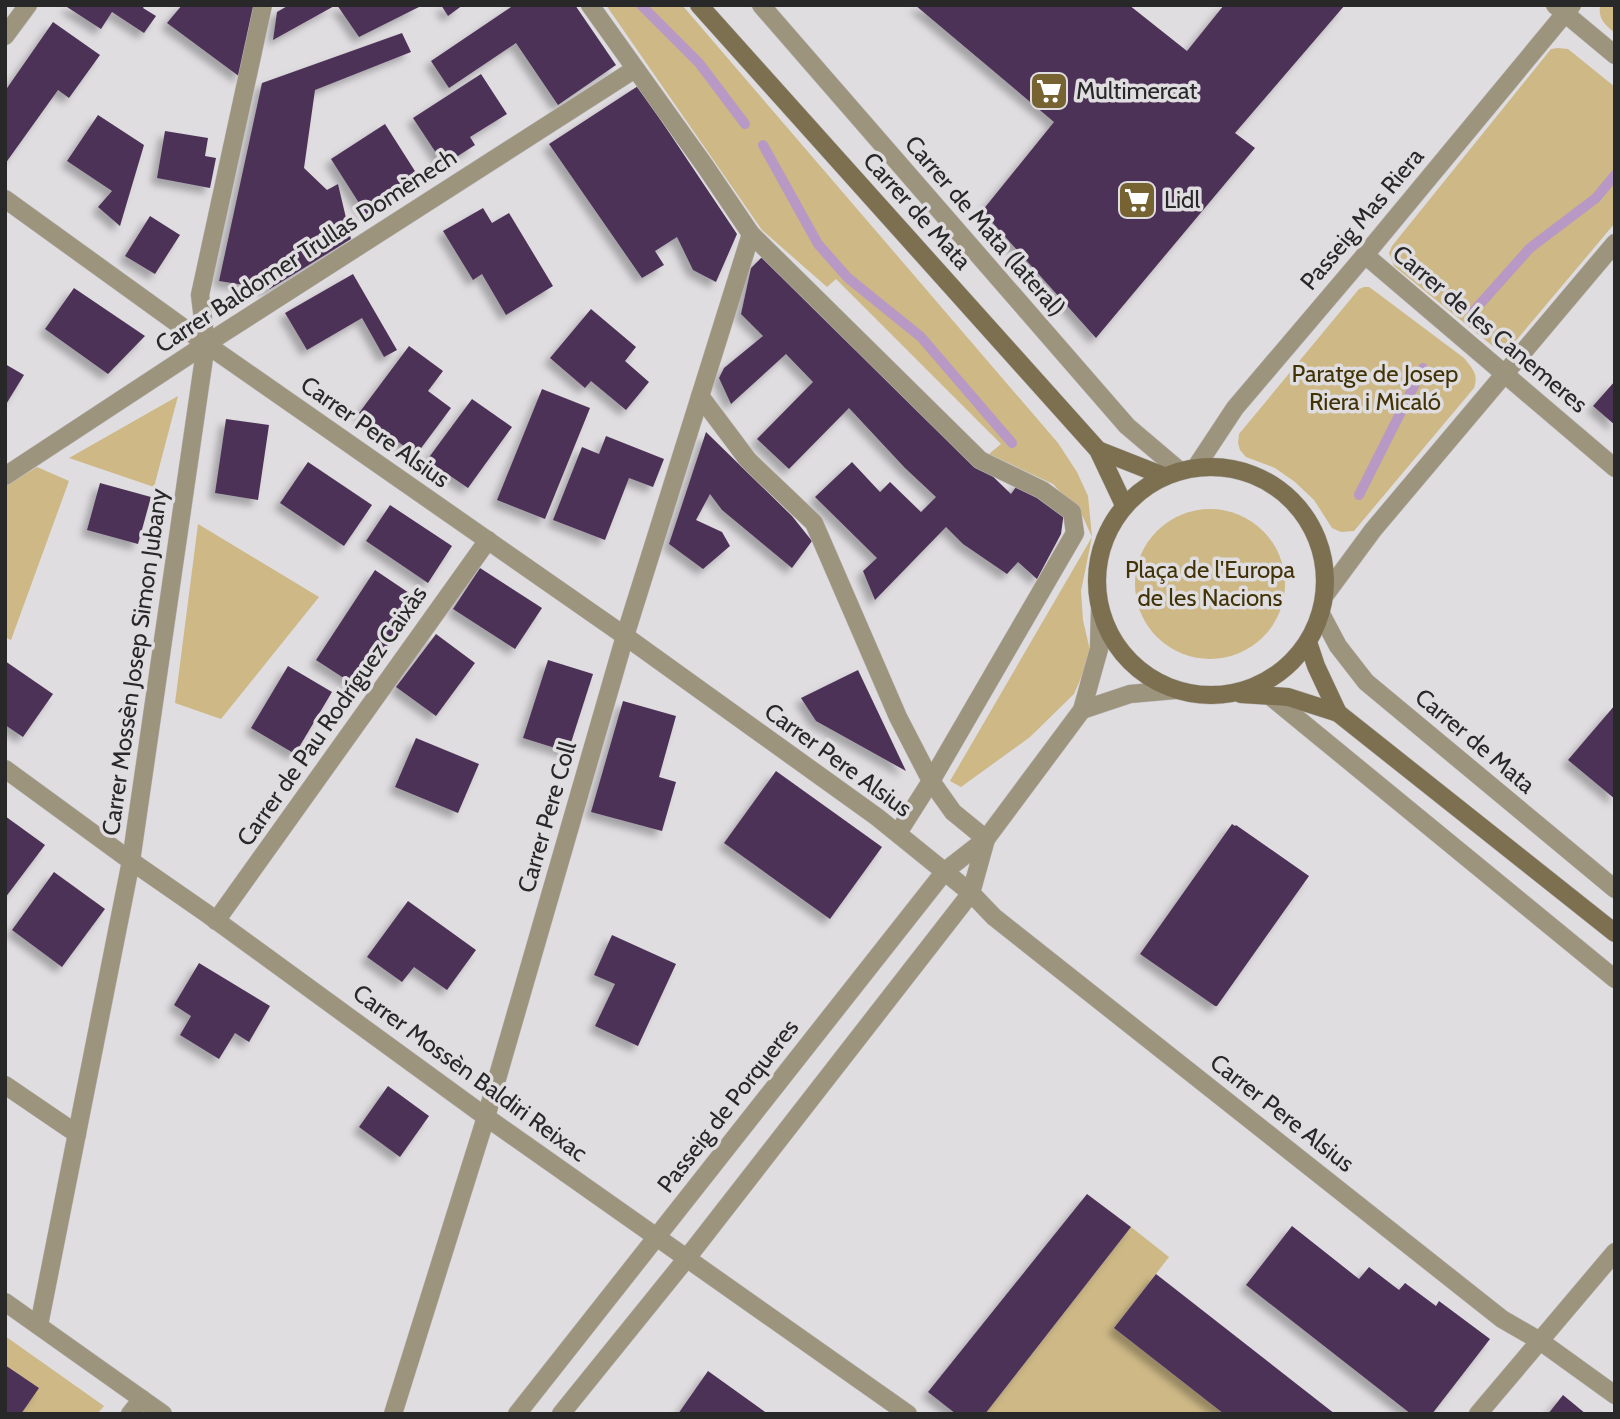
<svg xmlns="http://www.w3.org/2000/svg" width="1620" height="1419" font-family="Cabin,sans-serif">
  <style>
    .green { fill: #cdb886 }
    .lines { fill: none; stroke-linecap: round; stroke-linejoin: round }
    .stream { stroke: #b898c4; stroke-width: 10 }
    .building { fill: #4e3359; filter: url(#shadow) }
    .street-casing { stroke: #bbb9bb; stroke-width: 19 }
    .secondary-casing { stroke: #bbb9bb; stroke-width: 19 }
    .street { stroke: #9d947e; stroke-width: 18 }
    .secondary { stroke: #7d7050; stroke-width: 18 }
    .labels { text-anchor: middle; stroke-width: 7; stroke-linejoin: round; paint-order: stroke }
    .poi-label { font-size: 24px; fill: #292829; stroke: #dfdde0; text-anchor: start }
    .street-label { font-size: 24px; fill: #292829; stroke: #dfdde0 }
    .park-label { font-size: 24px; fill: #423307; stroke: #dfdde0 }
  </style>
  <defs>
    <filter id="shadow"><feDropShadow dx="-6" dy="6" stdDeviation="3.5" flood-color="#0004"/></filter>
  </defs>
  <rect width="100%" height="100%" fill="#dfdde0"/>
  <!-- green -->
  <g class="green">
    <polygon points="606,5 682,5 1058,443 1077,472 1088,496 1092,537 1081,591 1083,620 1091,655 1074,694 1030,737 961,787 950,781 1092,537 1082,515 1053,484 989,454 1001,444 836,279 827,287 762,230"/>
    <path d="M 1600,5 L 1615,5 L 1615,33 C 1605,25 1598,19 1600,5 Z"/>
    <polygon points="1558,48 1568,49 1615,87 1615,223 1514,343 1510,347 1494,347 1394,266 1389,253 1392,246 1551,49"/>
    <path d="M 1364,287 L 1369,287 L 1376,292 L 1464,358 C 1472,368 1479,374 1474,388 L 1354,531 L 1341,532 L 1332,528 L 1314,500 L 1295,482 L 1275,468 L 1246,457 L 1240,450 L 1238,443 L 1239,434 L 1359,289 Z"/>
    <polygon points="178,396 154,487 69,458"/>
    <polygon points="37,467 69,481 11,640 5,637 5,486"/>
    <circle cx="1210" cy="584" r="75"/>
    <polygon points="198,524 319,597 221,719 175,703"/>
    <polygon points="1131,1227 1169,1257 1114,1328 1224,1414 985,1414"/>
    <polygon points="5,1336 104,1406 97,1414 21,1414 38,1388 5,1365"/>
  </g>
  <g class="lines">
    <!-- stream -->
    <g class="stream">
      <polyline points="641,5 699,63 745,124"/>
      <polyline points="763,145 818,244 848,278 921,337 1012,443"/>
      <polyline points="1472,313 1530,248 1596,198 1615,175"/>
      <polyline points="1359,495 1423,368"/>
    </g>
  </g>
  <!-- building -->
  <g class="building">
    <polygon points="68,5 145,5 143,8 156,16 144,33 112,12 101,29 67,7"/>
    <polygon points="182,5 256,5 240,77 167,23"/>
    <polygon points="289,5 336,5 273,40 277,12"/>
    <polygon points="337,5 423,5 359,37"/>
    <polygon points="441,5 463,5 448,16"/>
    <polygon points="514,5 575,5 616,65 558,105 516,43 449,88 431,61"/>
    <polygon points="915,5 1129,5 1187,51 1224,5 1345,5 1235,133 1255,148 1096,338 982,211 1054,122"/>
    <polygon points="53,22 100,55 69,98 58,90 5,164 5,91"/>
    <polygon points="402,33 411,52 315,90 304,168 327,190 338,184 351,239 270,289 219,281 262,83"/>
    <polygon points="481,74 507,114 470,137 475,145 444,165 413,118"/>
    <polygon points="638,86 737,234 716,282 693,270 677,237 655,251 664,265 642,278 549,144"/>
    <polygon points="98,115 144,145 120,226 98,207 112,191 67,161"/>
    <polygon points="385,124 420,179 366,214 331,159"/>
    <polygon points="165,131 208,138 205,156 216,158 210,188 157,178"/>
    <polygon points="483,208 492,223 509,213 553,286 506,315 482,274 473,280 443,231"/>
    <polygon points="150,216 180,235 155,274 125,256"/>
    <polygon points="764,255 1011,494 1021,480 1064,512 1061,534 1037,579 1018,562 1007,574 963,544 946,527 875,600 863,571 877,558 815,497 852,462 880,492 890,482 921,512 936,497 905,468 849,408 789,469 757,439 813,382 786,354 731,404 719,378 724,368 763,336 741,314 751,268"/>
    <polygon points="353,274 397,350 384,357 362,318 307,350 285,313"/>
    <polygon points="74,288 145,336 108,374 45,329"/>
    <polygon points="591,309 636,347 625,361 649,382 626,410 591,381 585,388 550,358"/>
    <polygon points="409,346 443,371 428,391 451,408 416,455 359,413"/>
    <polygon points="5,364 24,375 5,406"/>
    <polygon points="1615,381 1615,425 1593,406"/>
    <polygon points="542,389 590,408 545,519 497,500"/>
    <polygon points="472,399 512,427 468,488 427,460"/>
    <polygon points="226,419 269,425 258,500 215,493"/>
    <polygon points="706,432 792,516 812,541 792,568 722,510 710,494 696,520 722,532 730,546 703,569 669,544"/>
    <polygon points="606,436 664,459 653,487 629,478 605,540 553,520 582,447 599,454"/>
    <polygon points="308,462 372,505 344,546 280,503"/>
    <polygon points="100,483 151,497 138,544 87,530"/>
    <polygon points="390,505 452,546 428,583 366,541"/>
    <polygon points="480,568 542,608 515,649 453,609"/>
    <polygon points="375,570 418,599 359,688 316,660"/>
    <polygon points="436,634 475,663 436,716 396,687"/>
    <polygon points="548,660 593,674 568,752 523,738"/>
    <polygon points="5,661 53,694 23,737 5,725"/>
    <polygon points="288,666 332,692 295,754 251,728"/>
    <polygon points="858,670 906,771 816,721 801,698"/>
    <polygon points="623,701 676,716 659,777 676,782 662,831 591,812"/>
    <polygon points="1615,705 1615,799 1568,760"/>
    <polygon points="416,738 479,764 458,813 395,787"/>
    <polygon points="776,771 882,847 830,919 724,843"/>
    <polygon points="5,816 45,845 5,898"/>
    <polygon points="1232,824 1235,826 1236,825 1309,876 1217,1006 1215,1006 1140,954"/>
    <polygon points="54,872 105,909 62,967 12,930"/>
    <polygon points="408,901 476,950 447,990 414,967 402,982 367,957"/>
    <polygon points="612,935 676,964 638,1046 595,1026 615,984 594,975"/>
    <polygon points="199,963 270,1006 249,1042 235,1033 219,1059 180,1035 191,1016 174,1005"/>
    <polygon points="388,1086 429,1116 400,1157 359,1127"/>
    <polygon points="1087,1194 1131,1227 985,1414 956,1414 928,1392"/>
    <polygon points="1292,1226 1359,1279 1369,1267 1399,1290 1405,1283 1436,1306 1439,1301 1490,1339 1432,1414 1411,1414 1246,1285"/>
    <polygon points="1156,1274 1335,1414 1224,1414 1114,1328"/>
    <polygon points="5,1365 39,1388 21,1414 5,1414"/>
    <polygon points="708,1371 768,1414 678,1414"/>
    <polygon points="1563,1395 1586,1414 1548,1414"/>
  </g>
  <g class="lines">
    <defs>
      <g id="street">
        <polyline points="590,5 705,166 751,234 980,460 1042,490 1072,512 1075,533 931,781 898,833"/>
        <polyline points="761,5 1127,426 1180,471"/>
        <polyline points="1555,5 1615,55"/>
        <polyline points="5,36 28,5"/>
        <polyline points="5,199 206,344 625,636 877,817 971,893 994,917 1502,1319 1540,1341 1615,1395"/>
        <polyline points="1365,255 1615,468"/>
        <polyline points="700,396 748,460 814,523 898,717 931,781 953,812 986,839"/>
        <polyline points="1196,467 1235,408 1365,255 1572,5"/>
        <polyline points="5,476 206,344 635,69"/>
        <polyline points="1325,595 1373,530 1615,243"/>
        <polyline points="1321,614 1338,646 1366,682 1615,889"/>
        <polyline points="1270,696 1615,979"/>
        <polyline points="1082,710 1130,694 1175,690"/>
        <polyline points="5,769 131,861 206,913 486,1117 908,1414"/>
        <polyline points="216,921 488,540"/>
        <polyline points="5,1085 77,1134"/>
        <polyline points="5,1302 163,1414"/>
        <polyline points="39,1325 131,861 206,344 200,295 263,5"/>
        <polyline points="130,1414 142,1399"/>
        <polyline points="393,1414 486,1117 625,636 751,234"/>
        <polyline points="517,1414 945,871 986,839 1082,710 1099,649 1100,610"/>
        <polyline points="561,1414 687,1258 971,893 986,839"/>
        <polyline points="1478,1414 1615,1252"/>
      </g>
      <g id="secondary">
        <polyline points="699,5 1098,450 1124,505"/>
        <polyline points="1098,450 1164,476"/>
        <circle cx="1211" cy="581" r="114"/>
        <polyline points="1308,642 1316,666 1338,713"/>
        <polyline points="1241,694 1288,697 1338,713 1615,933"/>
      </g>
    </defs>
    <!-- street casing -->
    <use href="#street" class="street-casing"/>
    <!-- secondary casing -->
    <use href="#secondary" class="secondary-casing"/>
    <!-- street -->
    <use href="#street" class="street"/>
    <!-- secondary -->
    <use href="#secondary" class="secondary"/>
  </g>
  <!-- icons -->
  <defs>
    <symbol id="supermarket-square" viewBox="-11 -11 22 22"><rect x="-9" y="-9" width="18" height="18" rx="4" fill="#766331" stroke="#dfdde0"/><path d="M-6-5.5h2.5l.6 2H6L4.5 2H-2.5L-4.4-4H-6ZM-1.5 3.2a1.3 1.3 0 1 0 .1 0ZM3 3.2a1.3 1.3 0 1 0 .1 0Z" fill="#fff"/></symbol>
  </defs>
  <g fill-rule="evenodd">
    <use href="#supermarket-square" x="1027" y="69" width="44" height="44"/>
    <use href="#supermarket-square" x="1115" y="178" width="44" height="44"/>
  </g>
  <g class="labels">
    <!-- poi labels -->
    <g class="poi-label">
      <text x="1076" y="99">Multimercat</text>
      <text x="1164" y="208">Lidl</text>
    </g>
    <!-- street labels -->
    <g class="street-label">
      <text transform="translate(917 211) rotate(48)" y="8">Carrer de Mata</text>
      <text transform="translate(1362 219) rotate(-50)" y="8">Passeig Mas Riera</text>
      <text transform="translate(985 226) rotate(49)" y="8">Carrer de Mata (lateral)</text>
      <text transform="translate(306 251) rotate(-33)" y="8">Carrer Baldomer Trullas Domènech</text>
      <text transform="translate(1490 329) rotate(40)" y="8">Carrer de les Canemeres</text>
      <text transform="translate(375 432) rotate(35)" y="8">Carrer Pere Alsius</text>
      <text transform="translate(135 662) rotate(-82)" y="8">Carrer Mossèn Josep Simon Jubany</text>
      <text transform="translate(332 716) rotate(-55)" y="8">Carrer de Pau Rodríguez Caixàs</text>
      <text transform="translate(1475 741) rotate(40)" y="8">Carrer de Mata</text>
      <text transform="translate(838 760) rotate(36)" y="8">Carrer Pere Alsius</text>
      <text transform="translate(547 817) rotate(-74)" y="8">Carrer Pere Coll</text>
      <text transform="translate(470 1073) rotate(36)" y="8">Carrer Mossèn Baldiri Reixac</text>
      <text transform="translate(728 1106) rotate(-52)" y="8">Passeig de Porqueres</text>
      <text transform="translate(1282 1113) rotate(38)" y="8">Carrer Pere Alsius</text>
    </g>
    <!-- park labels -->
    <g class="park-label">
      <text x="1375" y="382">Paratge de Josep<tspan x="1375" dy="28">Riera i Micaló</tspan></text>
      <text x="1210" y="578">Plaça de l'Europa<tspan x="1210" dy="28">de les Nacions</tspan></text>
    </g>
  </g>
  <!-- border -->
  <rect width="1620" height="1419" fill="none" stroke="#292829" stroke-width="14"/>
</svg>
